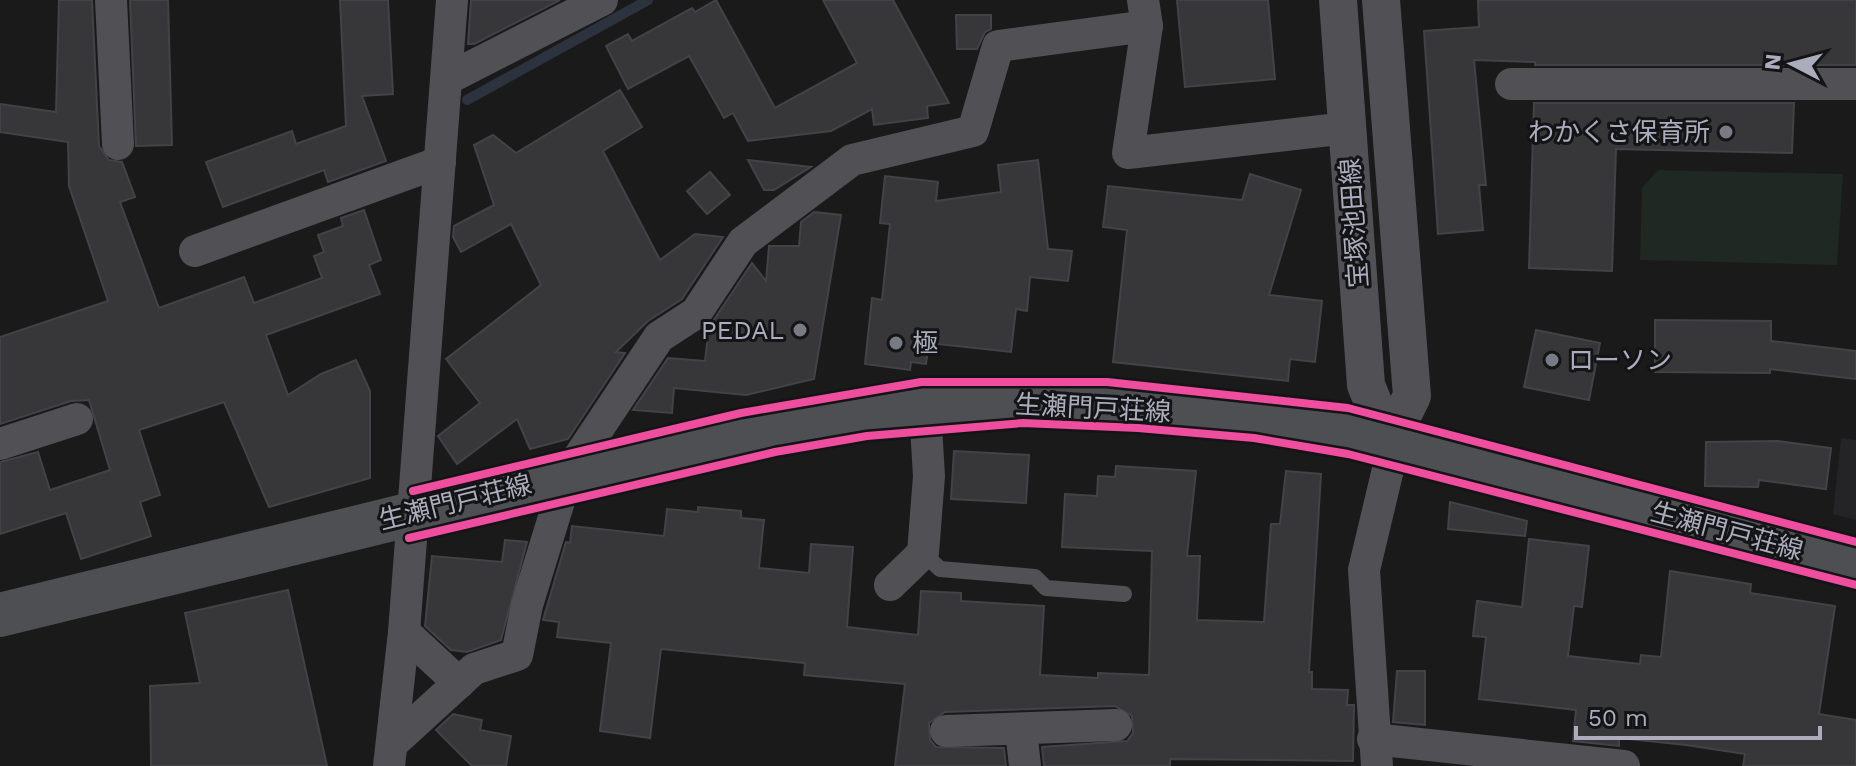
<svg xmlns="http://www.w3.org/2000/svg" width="1856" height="766" font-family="'Work Sans','Noto Sans JP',sans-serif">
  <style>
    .built { fill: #242427 }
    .green { fill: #1f2822 }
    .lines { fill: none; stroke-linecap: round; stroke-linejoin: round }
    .stream { stroke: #2c333e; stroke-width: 10 }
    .building { fill: #373739; stroke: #434347; stroke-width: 2 }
    .service { stroke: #505055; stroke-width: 16 }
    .minor { stroke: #505055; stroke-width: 32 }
    .tertiary { stroke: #505055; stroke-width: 38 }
    .secondary { stroke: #4e4f53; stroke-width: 44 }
    .cycleway-casing { stroke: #141417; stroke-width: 13 }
    .cycleway { stroke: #ef4d9e; stroke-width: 8 }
    .poi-dot { fill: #787a84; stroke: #141417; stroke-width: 3 }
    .labels { text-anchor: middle; stroke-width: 6; stroke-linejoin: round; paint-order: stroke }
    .poi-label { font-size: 26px; fill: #abadbc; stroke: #141417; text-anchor: end }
    .street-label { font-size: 26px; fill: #abadbc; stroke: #141417 }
  </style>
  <rect width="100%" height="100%" fill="#1a1a1b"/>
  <!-- built -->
  <polygon class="built" points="1841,438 1856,440 1856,520 1833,514"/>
  <!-- green -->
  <polygon class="green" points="1658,170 1843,174 1837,265 1640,260 1642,188"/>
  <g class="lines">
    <!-- stream -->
    <polyline class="stream" points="467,100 648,0"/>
  </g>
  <!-- building -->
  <g class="building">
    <polygon points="59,0 92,0 99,146 109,160 122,162 135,197 120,202 159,308 244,277 254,303 322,278 314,256 324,252 318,235 343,226 341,218 364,210 381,260 369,265 380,294 266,335 288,395 321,374 356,360 370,391 370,478 269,507 224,402 139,430 160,495 140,502 151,536 81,559 66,513 0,534 0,462 38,452 50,490 110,470 89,400 71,401 0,424 0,337 108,301 69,186 68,142 0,132 0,104 56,112"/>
    <polygon points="130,0 168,0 172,145 136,146"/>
    <polygon points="340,0 388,0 393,94 362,96 386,161 328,182 324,170 223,207 206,162 292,131 296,144 346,126"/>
    <polygon points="471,0 560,0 474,44 468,44"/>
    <polygon points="716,0 775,108 857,63 823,0 893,0 949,103 927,106 928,118 874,125 872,109 831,131 748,141 733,113 724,118 689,56 628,89 606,46 628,34 632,41 692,8 695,12"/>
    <polygon points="1177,0 1268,0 1275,79 1185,87"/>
    <polygon points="1478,0 1856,0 1856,65 1535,65 1535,62 1474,60 1486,185 1479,185 1483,230 1438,234 1424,31 1479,27"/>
    <polygon points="956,15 991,15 991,29 985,32 977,49 957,49"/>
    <polygon points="620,90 642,127 603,151 660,260 695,234 723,237 682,299 648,321 616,352 625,353 568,439 530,449 517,419 457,464 438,436 480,403 446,359 541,285 511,224 461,252 453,237 454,226 494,205 474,145 493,135 516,153"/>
    <polygon points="1534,103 1794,103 1792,153 1616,149 1612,271 1529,268"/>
    <polygon points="748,160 811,167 774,190 764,190"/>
    <polygon points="1038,160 1048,249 1072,251 1068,281 1030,277 1027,311 1016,309 1011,352 929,343 926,364 911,362 910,370 865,364 872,298 882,300 890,224 880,223 885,176 938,182 936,201 1001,192 998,165"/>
    <polygon points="710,172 730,195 707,214 687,191"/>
    <polygon points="1250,174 1301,190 1269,295 1322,301 1315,362 1290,359 1288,381 1113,362 1127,230 1103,227 1108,186 1242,200"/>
    <polygon points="814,212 841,215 814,379 746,395 674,388 672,413 633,410 668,358 705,361 709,327 752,263 766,281 769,246 799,246 801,222"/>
    <polygon points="1655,320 1771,321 1771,341 1856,351 1856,379 1770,369 1770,373 1655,372"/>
    <polygon points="1536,330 1600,343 1589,400 1524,387"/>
    <polygon points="1777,441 1831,448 1826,489 1759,480 1758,487 1705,486 1706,442"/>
    <polygon points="954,451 1029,455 1026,503 951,499"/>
    <polygon points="1116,466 1196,471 1187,556 1200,556 1197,620 1264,622 1271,524 1280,524 1286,471 1321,474 1309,672 1312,672 1312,689 1348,690 1347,705 1354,705 1353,761 1170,759 1170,766 1044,766 1042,747 1127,741 1133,733 1132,716 1115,706 945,712 929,723 930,740 936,747 1004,748 1006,766 895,766 905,684 804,675 805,663 661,649 650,738 600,731 611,643 557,637 559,622 543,620 566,542 570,543 572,526 664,536 667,509 698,512 698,507 741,511 741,518 764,520 759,568 809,573 811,544 853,547 847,627 918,635 921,591 961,593 961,601 1044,606 1040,675 1098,678 1098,673 1149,675 1152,551 1062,547 1065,494 1097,496 1098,476 1115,477"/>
    <polygon points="1450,502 1527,521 1525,536 1448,529"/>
    <polygon points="1529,539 1589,546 1582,607 1574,606 1568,656 1640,664 1641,655 1661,657 1670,571 1751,584 1750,593 1835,606 1819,714 1856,720 1856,766 1743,766 1745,754 1686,745 1619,738 1619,746 1573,741 1576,710 1479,699 1486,637 1473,636 1477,601 1522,607"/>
    <polygon points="505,540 527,542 501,640 467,652 451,650 425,626 432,556 502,562"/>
    <polygon points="288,590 327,766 151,766 150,686 200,683 185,613"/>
    <polygon points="1397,671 1425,671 1425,725 1393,722"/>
    <polygon points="453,714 482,720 480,730 511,736 506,766 472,766 436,730"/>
  </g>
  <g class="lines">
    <!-- service -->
    <polyline class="service" points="923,553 940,569 1035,577 1046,588 1124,594"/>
    <!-- minor -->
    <g class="minor">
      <polyline points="111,0 118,144"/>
      <polyline points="1143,0 1147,26 1128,153 1347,128"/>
      <polyline points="447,79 602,0"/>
      <polyline points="1511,84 1856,84"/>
      <polyline points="195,251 440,162"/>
      <polyline points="0,444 77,419"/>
      <polyline points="890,585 923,553 929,476 925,410"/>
      <polyline points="404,632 459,683"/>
      <polyline points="1021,730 1025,766"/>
      <polyline points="946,731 1116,725"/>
      <polyline points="1373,739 1624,766"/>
      <polyline points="393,743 474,669 517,655 527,605 567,475 659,337 696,313 743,242 852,160 973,131 998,46 1147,26"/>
      <polyline points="389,766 404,632 452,0"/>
      <polyline points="1377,766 1364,570 1389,465 1389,442"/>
    </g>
    <!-- tertiary -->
    <g class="tertiary">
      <polyline points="1338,0 1366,385 1389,442"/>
      <polyline points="1381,0 1412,396 1389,442"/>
    </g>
    <!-- secondary -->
    <polyline class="secondary" points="0,615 616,464 837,421 979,403 1120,406 1228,415 1389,442 1856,564"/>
    <defs>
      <g id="cycleway">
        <polyline points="413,491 741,413 921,382 1107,382 1348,408 1856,542"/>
        <polyline points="409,538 775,452 867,436 1023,423 1138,428 1254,438 1348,454 1856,585"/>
      </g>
    </defs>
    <!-- cycleway casing -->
    <use href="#cycleway" class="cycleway-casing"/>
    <!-- cycleway -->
    <use href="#cycleway" class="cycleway"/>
  </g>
  <!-- markers -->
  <g class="poi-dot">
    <circle cx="1726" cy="132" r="8"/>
    <circle cx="800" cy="330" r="8"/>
    <circle cx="896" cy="343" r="8"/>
    <circle cx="1552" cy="360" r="8"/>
  </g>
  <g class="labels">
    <!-- poi labels -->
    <g class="poi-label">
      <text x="1710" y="141">わかくさ保育所</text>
      <text x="784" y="339">PEDAL</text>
      <text x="912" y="352" text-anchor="start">極</text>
      <text x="1568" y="369" text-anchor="start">ローソン</text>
    </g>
    <!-- street labels -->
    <g class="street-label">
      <text transform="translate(1354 223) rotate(-94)" y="9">宝塚池田線</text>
      <text transform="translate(1093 408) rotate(3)" y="9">生瀬門戸荘線</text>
      <text transform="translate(455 502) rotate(-14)" y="9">生瀬門戸荘線</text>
      <text transform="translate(1727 531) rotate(15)" y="9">生瀬門戸荘線</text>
    </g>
  </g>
  <!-- north arrow -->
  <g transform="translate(1792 64) rotate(276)" stroke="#141417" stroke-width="6" paint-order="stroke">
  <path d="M0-6L14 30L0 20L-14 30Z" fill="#abadbc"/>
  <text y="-12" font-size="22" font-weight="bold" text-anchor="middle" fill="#abadbc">N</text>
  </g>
  <!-- scale -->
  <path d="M1576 726v12h244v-12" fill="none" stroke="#abadbc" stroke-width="4"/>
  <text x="1588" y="726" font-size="24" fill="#abadbc" stroke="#141417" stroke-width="6" paint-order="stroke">50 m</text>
</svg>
